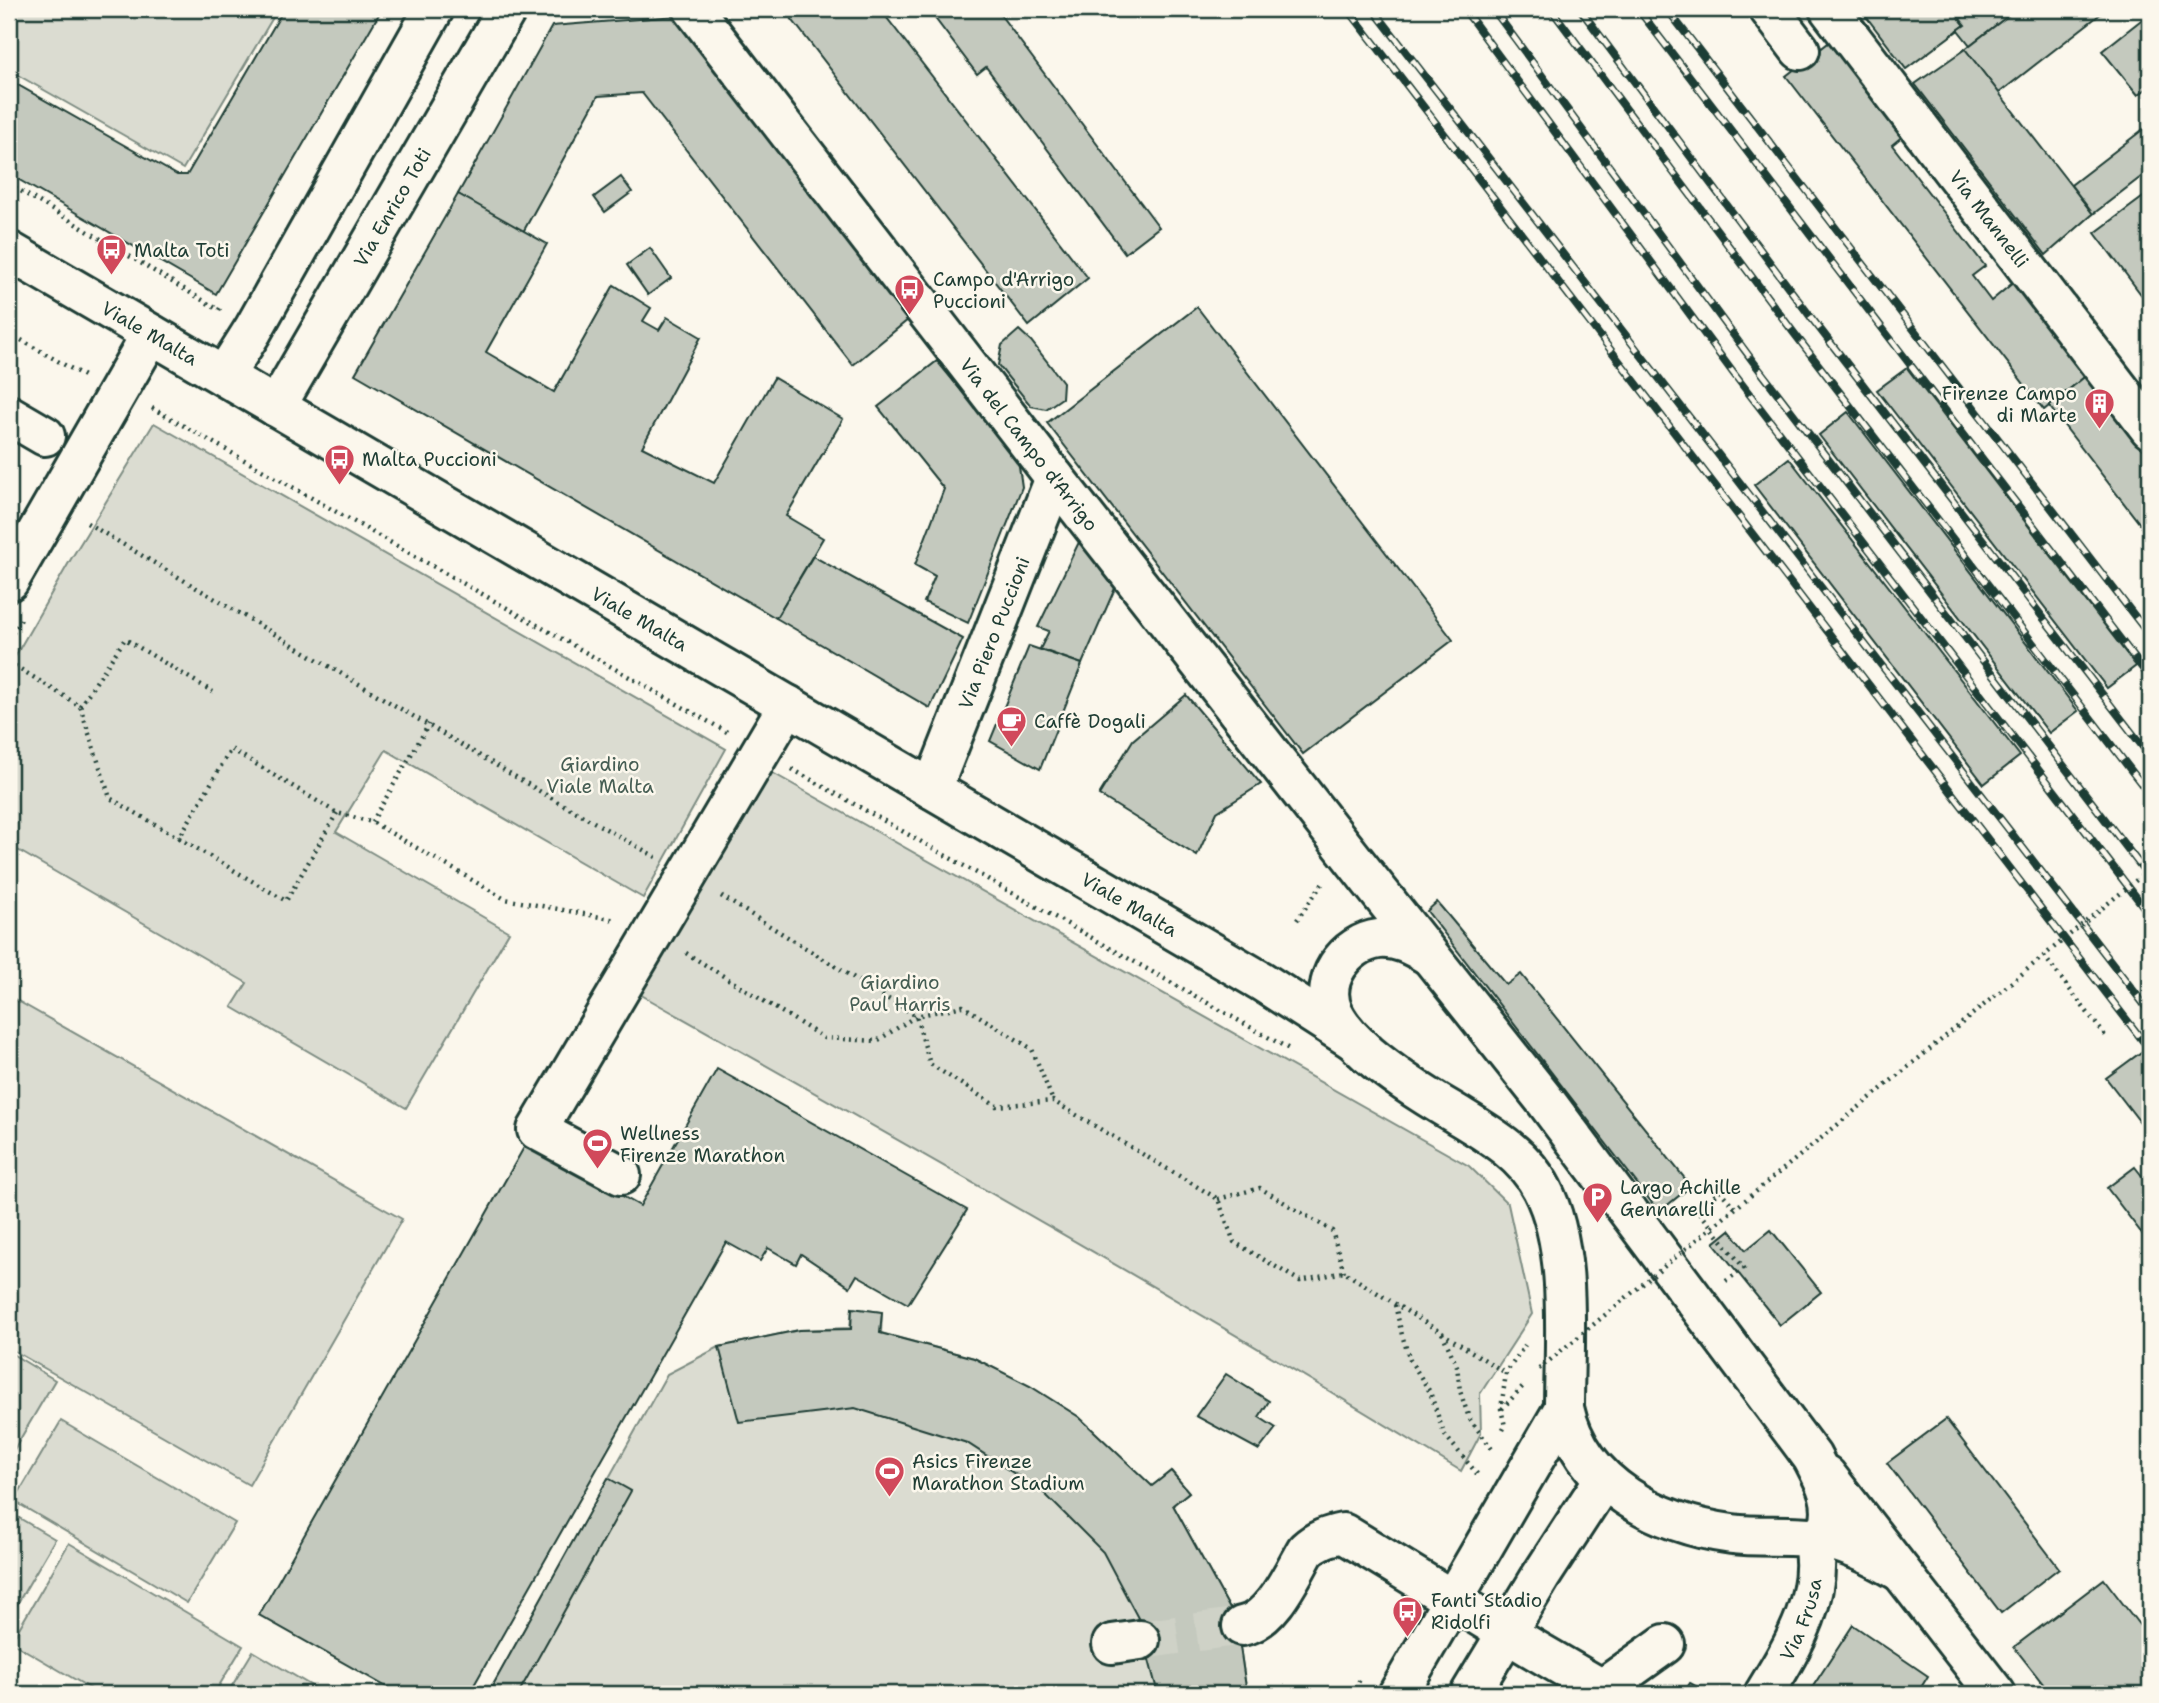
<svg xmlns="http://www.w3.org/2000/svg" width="2159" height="1703" font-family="'Shantell Sans',sans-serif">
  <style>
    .green { fill: #dbdcd1; stroke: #7d8c82; stroke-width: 2 }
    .building { fill: #c4c9be; stroke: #1f3d34; stroke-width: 2 }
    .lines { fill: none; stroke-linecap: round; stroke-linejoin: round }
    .minor-tunnel { stroke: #cfd2c7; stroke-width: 38; stroke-dasharray: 38 19; stroke-linecap: butt }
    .minor-casing { stroke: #1f3d34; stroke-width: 44 }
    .path { stroke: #1f3d34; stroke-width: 4.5; stroke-dasharray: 2 5; stroke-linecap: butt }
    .minor { stroke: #fbf7ec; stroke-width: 38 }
    .rail-casing { stroke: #1f3d34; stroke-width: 8 }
    .rail { stroke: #fbf7ec; stroke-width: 5; stroke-dasharray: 16; stroke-linecap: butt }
    .path-bridge { stroke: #1f3d34; stroke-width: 4.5; stroke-dasharray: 2 5; stroke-linecap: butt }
    .labels { text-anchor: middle; stroke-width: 5; stroke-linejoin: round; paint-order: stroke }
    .street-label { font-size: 19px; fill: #1f3d34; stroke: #fbf7ec }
    .poi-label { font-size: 19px; fill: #1f3d34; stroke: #fbf7ec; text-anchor: start }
    .park-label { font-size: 19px; fill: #455d53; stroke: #fbf7ec }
  </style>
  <rect width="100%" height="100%" fill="#fbf7ec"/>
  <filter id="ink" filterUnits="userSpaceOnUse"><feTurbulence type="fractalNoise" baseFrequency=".0143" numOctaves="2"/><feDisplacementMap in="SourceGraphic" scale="14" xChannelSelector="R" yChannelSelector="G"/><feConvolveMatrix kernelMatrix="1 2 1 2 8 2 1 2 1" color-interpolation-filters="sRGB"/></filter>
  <g filter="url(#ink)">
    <!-- green -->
    <g class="green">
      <polygon points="9,9 278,9 183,169 9,70"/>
      <polygon points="154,423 726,749 643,898 386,750 336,832 509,932 406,1108 232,1007 247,983 9,845 9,667 71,559"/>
      <path d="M 771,772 L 1469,1166 L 1508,1204 L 1532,1314 L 1480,1394 L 1481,1433 L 1461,1471 C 1190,1304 913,1148 636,992 Z"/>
      <polygon points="9,996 402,1219 249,1485 9,1348"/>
      <polygon points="852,1308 882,1312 881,1333 974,1358 1030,1386 1079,1417 1152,1486 1171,1471 1189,1492 1173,1505 1236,1620 1247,1694 488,1694 667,1374 719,1347 799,1330 850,1328"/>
      <polygon points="9,1352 55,1380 9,1458"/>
      <polygon points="61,1421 235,1523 187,1603 14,1501"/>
      <polygon points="9,1512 55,1539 9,1618"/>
      <polygon points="69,1543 243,1646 214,1694 100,1694 11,1642"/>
      <polygon points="253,1651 325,1694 227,1694"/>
    </g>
    <!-- building -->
    <g class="building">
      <polygon points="284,9 382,9 216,294 9,174 9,80 177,175 187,175"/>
      <polygon points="784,9 880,9 1088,278 1029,326"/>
      <polygon points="928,9 996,9 1159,227 1125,253 986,67 977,74"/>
      <polygon points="1864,9 1952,9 1965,25 1906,69 1862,11"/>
      <polygon points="1972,9 2017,9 1970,45 1958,30 1965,25 1960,19"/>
      <polygon points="2017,9 2107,9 1999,93 1965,49"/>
      <polygon points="2150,13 2150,86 2138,95 2102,51"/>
      <polygon points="676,16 909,319 853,365 642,93 598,96 523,232 458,194 552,26"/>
      <polygon points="1832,40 1904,135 1892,145 1985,266 1972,276 1991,301 2014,282 2088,374 2044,410 1786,76"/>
      <polygon points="1965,49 2093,214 2046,255 1915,84"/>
      <polygon points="2150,124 2150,170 2093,214 2071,185"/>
      <polygon points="621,177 632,192 605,212 594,197"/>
      <polygon points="2150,192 2150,304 2149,305 2095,233"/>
      <polygon points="458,194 547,244 486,352 554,392 614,285 651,308 643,321 659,330 667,317 701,337 642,447 714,483 774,378 843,419 786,516 823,538 776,618 355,374"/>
      <polygon points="650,248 671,278 648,295 627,265"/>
      <polygon points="1197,307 1453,640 1303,754 1047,423"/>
      <polygon points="1019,330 1031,341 1063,382 1062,398 1046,409 1031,406 998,365 1002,345"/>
      <polygon points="937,361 1018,459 1022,487 968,623 924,602 935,576 915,565 944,489 878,407"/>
      <polygon points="1907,368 2136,666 2107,688 1877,390"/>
      <polygon points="2088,374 2150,456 2150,537 2049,406"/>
      <polygon points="1848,412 2078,711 2049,733 1819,435"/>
      <polygon points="1789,458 2020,756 1984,784 1754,485"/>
      <polygon points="1079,542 1116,586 1082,664 1040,649 1049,631 1038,627"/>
      <polygon points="813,556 963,639 930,708 776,618"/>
      <polygon points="1029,646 1082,664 1040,769 990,741"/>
      <polygon points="1186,695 1261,784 1217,812 1197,856 1099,795 1133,740"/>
      <polygon points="1437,902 1506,985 1521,974 1691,1186 1659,1212 1427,911"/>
      <polygon points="2144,1050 2150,1059 2150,1135 2106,1078"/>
      <polygon points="717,1069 967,1210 908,1304 857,1275 850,1287 801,1254 796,1264 768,1248 760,1261 726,1242 469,1694 399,1694 259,1615 527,1142 640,1206"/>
      <polygon points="2135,1167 2150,1186 2150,1244 2107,1188"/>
      <polygon points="1730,1230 1746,1250 1771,1230 1821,1292 1780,1325 1714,1243"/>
      <polygon points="852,1308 882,1312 880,1333 974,1358 1030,1386 1079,1417 1152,1486 1171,1471 1189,1492 1173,1505 1236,1620 1247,1694 1158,1694 1138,1618 1103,1552 1044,1493 967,1443 855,1408 739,1422 719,1347 799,1330 851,1329"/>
      <polygon points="1226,1374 1269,1401 1259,1417 1276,1428 1259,1450 1196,1416"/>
      <polygon points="1946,1419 2059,1568 2001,1613 1887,1463"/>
      <polygon points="608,1478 631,1491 518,1694 488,1694"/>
      <polygon points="2104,1579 2150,1639 2150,1694 2051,1694 2014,1647"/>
      <polygon points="1853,1625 1928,1676 1917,1694 1808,1694"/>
      <polygon points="1690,1683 1710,1694 1683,1694"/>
    </g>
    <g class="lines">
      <!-- minor-tunnel -->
      <polyline class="minor-tunnel" points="1140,1640 1242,1626"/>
      <defs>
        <g id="minor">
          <path id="s1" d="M 693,9 L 1055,478 L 1368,878 L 1547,1103 L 1812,1457 C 1824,1480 1837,1502 1828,1529 L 1812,1538"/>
          <polyline points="1769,9 1800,50"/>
          <path id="s2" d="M 1829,9 L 2150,429"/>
          <path id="s3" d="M 9,251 L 1261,981 L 1353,1040"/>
          <polyline points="224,376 253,330 434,9"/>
          <path id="s4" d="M 276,407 L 507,9"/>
          <polyline points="9,415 45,436"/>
          <polyline points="9,581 151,334"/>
          <path id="s5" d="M 932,789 L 1055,478"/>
          <path d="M 1428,955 C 1413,946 1397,937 1379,939 C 1345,943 1318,981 1334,1014 C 1342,1030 1355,1042 1368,1054 C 1394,1076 1422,1094 1451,1111 C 1485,1132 1523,1152 1542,1189 C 1573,1248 1564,1342 1564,1408 C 1581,1486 1659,1524 1732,1534 C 1763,1538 1796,1533 1828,1540 C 1854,1546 1878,1559 1901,1572"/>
          <polyline points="621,1175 537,1130 788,705"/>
          <polyline points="1826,1475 1996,1694"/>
          <path d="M 1242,1626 C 1272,1621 1292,1574 1306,1550 C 1317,1540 1328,1536 1343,1533 L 1530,1647 L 1602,1689 L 1665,1644"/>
          <polyline points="1112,1644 1140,1640"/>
          <polyline points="1398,1694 1564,1408"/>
          <polyline points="1470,1694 1541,1576 1604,1479"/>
          <path id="s6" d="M 1764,1694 C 1792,1648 1826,1594 1812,1538"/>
        </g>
      </defs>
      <!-- minor casing -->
      <use href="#minor" class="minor-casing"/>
      <!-- path -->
      <g class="path">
        <polyline points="9,184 219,310 220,308"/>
        <polyline points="9,333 84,376"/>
        <polyline points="152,408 727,732"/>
        <polyline points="87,523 558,802 656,857"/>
        <polyline points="2147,587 2150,585"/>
        <polyline points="9,639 23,616"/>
        <polyline points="9,662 80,706 110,798 179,838 231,749 337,813 372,822 505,899 616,920"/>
        <polyline points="80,706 125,639 213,692"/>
        <polyline points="792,769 1291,1050"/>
        <polyline points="372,822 429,724"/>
        <polyline points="179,838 286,901 337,813"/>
        <polyline points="721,896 916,1016 930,1064 996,1106 1053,1101 1218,1199 1234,1242 1300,1281 1344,1272 1506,1373"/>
        <polyline points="1297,920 1322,884"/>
        <polyline points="686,953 824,1038 877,1041 916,1016 963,1006 1032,1049 1053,1101"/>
        <polyline points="2044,956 2104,1034 2100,1036"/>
        <polyline points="1218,1199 1260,1188 1332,1231 1344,1272"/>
        <polyline points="1726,1281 1744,1268 1697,1209 1720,1191 1736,1209"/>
        <polyline points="1395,1305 1402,1335 1410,1360 1430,1392 1444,1434 1478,1475"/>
        <polyline points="1442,1333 1457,1366 1460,1391 1469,1418 1492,1449"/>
        <polyline points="1502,1409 1524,1385"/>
        <polyline points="1503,1430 1505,1426 1501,1409 1506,1373 1525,1345"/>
        <polyline points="1351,1694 1361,1678"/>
      </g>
      <!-- minor -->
      <use href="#minor" class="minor"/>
      <defs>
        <g id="rail">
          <polyline points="1348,9 2150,1050"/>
          <polyline points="1373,9 2150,1012"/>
          <polyline points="1464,9 1734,374 2150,915"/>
          <polyline points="1493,9 1752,360 2150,878"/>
          <polyline points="1551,9 1794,333 2150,795"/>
          <polyline points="1580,9 1813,320 2150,756"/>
          <polyline points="1638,9 2150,678"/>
          <polyline points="1667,9 2150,636"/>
        </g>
      </defs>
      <!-- rail casing -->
      <use href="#rail" class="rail-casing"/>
      <!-- rail -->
      <use href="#rail" class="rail"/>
      <!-- path-bridge -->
      <polyline class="path-bridge" points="1539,1369 2150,869"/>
    </g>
  </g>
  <!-- icons -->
  <defs>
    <symbol id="bus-pin" viewBox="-11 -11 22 30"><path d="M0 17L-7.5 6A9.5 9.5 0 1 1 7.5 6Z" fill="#d1495b" stroke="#fbf7ec"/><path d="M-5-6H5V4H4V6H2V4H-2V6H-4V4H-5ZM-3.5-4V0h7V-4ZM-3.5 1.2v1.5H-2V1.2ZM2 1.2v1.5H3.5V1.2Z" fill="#fff"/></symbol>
    <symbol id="building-pin" viewBox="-11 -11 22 30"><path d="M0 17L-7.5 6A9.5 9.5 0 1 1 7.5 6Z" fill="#d1495b" stroke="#fbf7ec"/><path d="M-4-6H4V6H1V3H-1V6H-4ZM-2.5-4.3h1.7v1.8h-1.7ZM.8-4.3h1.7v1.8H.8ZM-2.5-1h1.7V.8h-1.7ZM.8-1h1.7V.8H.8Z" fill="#fff"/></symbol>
    <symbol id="cafe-pin" viewBox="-11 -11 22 30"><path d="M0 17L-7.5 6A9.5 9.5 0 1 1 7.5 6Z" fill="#d1495b" stroke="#fbf7ec"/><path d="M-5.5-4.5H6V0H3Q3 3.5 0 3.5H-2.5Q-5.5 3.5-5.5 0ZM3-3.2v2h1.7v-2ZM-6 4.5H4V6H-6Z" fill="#fff"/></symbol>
    <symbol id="stadium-pin" viewBox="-11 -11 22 30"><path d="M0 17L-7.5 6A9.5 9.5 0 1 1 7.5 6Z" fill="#d1495b" stroke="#fbf7ec"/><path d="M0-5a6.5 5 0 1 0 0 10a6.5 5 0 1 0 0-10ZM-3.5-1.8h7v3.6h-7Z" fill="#fff"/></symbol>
    <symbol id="parking-pin" viewBox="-11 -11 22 30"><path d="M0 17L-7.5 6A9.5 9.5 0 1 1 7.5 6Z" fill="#d1495b" stroke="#fbf7ec"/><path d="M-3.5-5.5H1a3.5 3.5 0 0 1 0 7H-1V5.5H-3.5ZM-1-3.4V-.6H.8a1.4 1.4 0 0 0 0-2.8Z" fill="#fff"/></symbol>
  </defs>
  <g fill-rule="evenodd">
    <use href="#bus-pin" x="94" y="232" width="35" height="47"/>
    <use href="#bus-pin" x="892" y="272" width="35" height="47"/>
    <use href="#building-pin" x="2082" y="386" width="35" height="47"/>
    <use href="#bus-pin" x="322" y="442" width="35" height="47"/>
    <use href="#cafe-pin" x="994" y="704" width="35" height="47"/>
    <use href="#stadium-pin" x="580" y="1126" width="35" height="47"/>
    <use href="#parking-pin" x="1580" y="1180" width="35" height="47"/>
    <use href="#stadium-pin" x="872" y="1454" width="35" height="47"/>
    <use href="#bus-pin" x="1390" y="1594" width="35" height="47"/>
  </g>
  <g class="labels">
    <!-- street labels -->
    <g class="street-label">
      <text dy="7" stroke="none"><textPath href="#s4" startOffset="231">Via Enrico Toti</textPath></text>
      <text dy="7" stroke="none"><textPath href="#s2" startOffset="264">Via Mannelli</textPath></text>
      <text dy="7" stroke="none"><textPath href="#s3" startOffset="163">Viale Malta</textPath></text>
      <text dy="7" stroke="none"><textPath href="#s1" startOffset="550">Via del Campo d'Arrigo</textPath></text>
      <text dy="7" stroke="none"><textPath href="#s3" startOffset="730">Viale Malta</textPath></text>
      <text dy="7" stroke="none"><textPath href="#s5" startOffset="168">Via Piero Puccioni</textPath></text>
      <text dy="7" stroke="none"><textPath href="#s3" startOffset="1297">Viale Malta</textPath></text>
      <text dy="7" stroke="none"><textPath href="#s6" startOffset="84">Via Frusa</textPath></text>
    </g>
    <!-- poi labels -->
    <g class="poi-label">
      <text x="134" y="257">Malta Toti</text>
      <text x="933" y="286">Campo d'Arrigo<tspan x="933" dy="22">Puccioni</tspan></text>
      <text x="2077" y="400" text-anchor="end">Firenze Campo<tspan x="2077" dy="22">di Marte</tspan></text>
      <text x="362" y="466">Malta Puccioni</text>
      <text x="1034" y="728">Caffè Dogali</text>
      <text x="620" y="1140">Wellness<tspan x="620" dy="22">Firenze Marathon</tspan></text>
      <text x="1620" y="1194">Largo Achille<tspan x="1620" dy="22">Gennarelli</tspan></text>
      <text x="912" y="1468">Asics Firenze<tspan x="912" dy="22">Marathon Stadium</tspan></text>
      <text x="1431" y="1607">Fanti Stadio<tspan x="1431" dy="22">Ridolfi</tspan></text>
    </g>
    <!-- park labels -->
    <g class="park-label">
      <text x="600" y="771">Giardino<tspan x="600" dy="22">Viale Malta</tspan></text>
      <text x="900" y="989">Giardino<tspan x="900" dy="22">Paul Harris</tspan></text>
    </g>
  </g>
  <!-- margin -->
  <rect width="2159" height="1703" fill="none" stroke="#fbf7ec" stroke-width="35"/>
  <rect x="18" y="18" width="2124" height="1668" fill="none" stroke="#1f3d34" stroke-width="2.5" filter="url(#ink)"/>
</svg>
